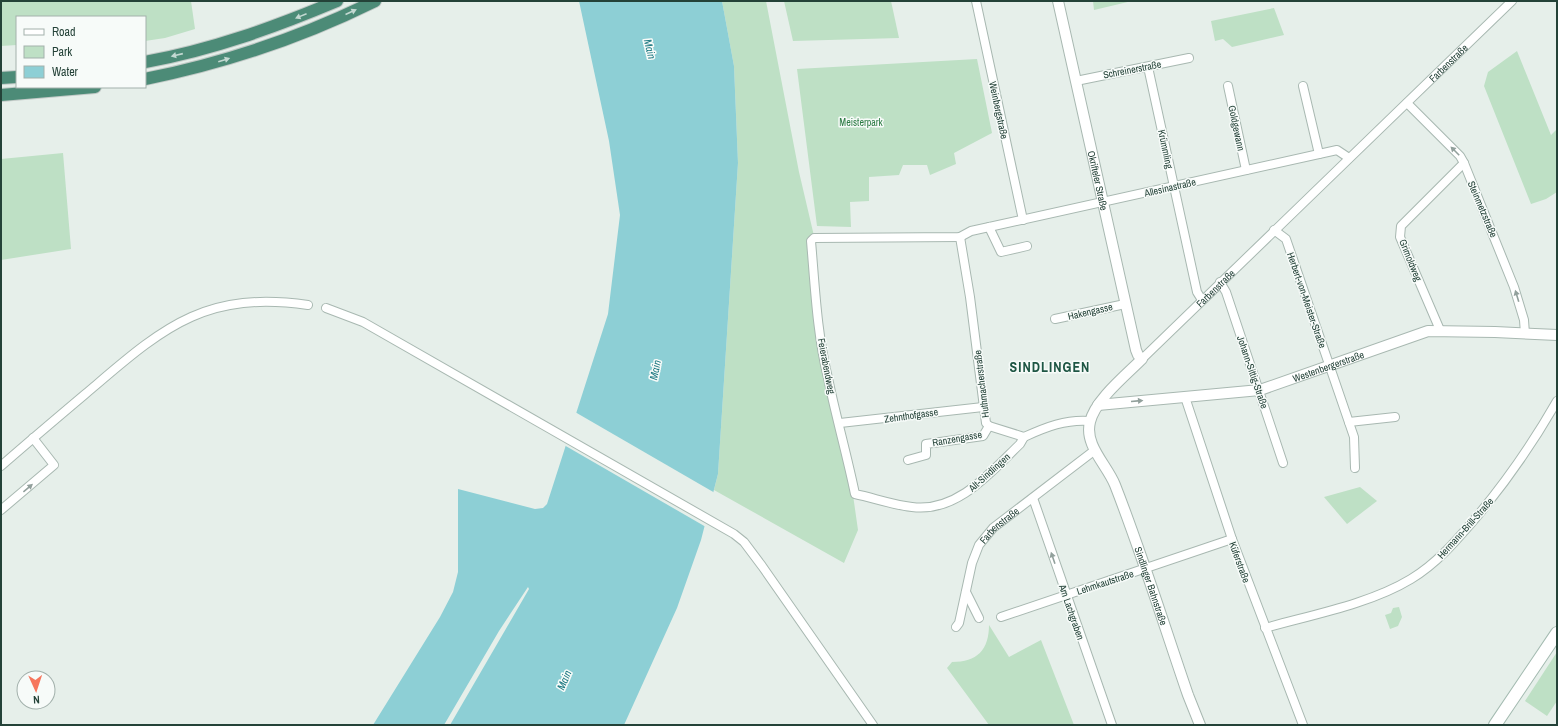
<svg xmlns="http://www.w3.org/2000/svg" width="1558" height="726" font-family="'Archivo Narrow',sans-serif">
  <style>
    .green { fill: #bee0c5 }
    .water { fill: #8dcfd5 }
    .pier { fill: #e6efea }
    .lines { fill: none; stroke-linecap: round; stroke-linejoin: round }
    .minor-casing { stroke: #a8b8b1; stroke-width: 10 }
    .tertiary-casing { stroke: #a8b8b1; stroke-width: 12 }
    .secondary-casing { stroke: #a4bbb1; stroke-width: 14 }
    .trunk-casing { stroke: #c2cac7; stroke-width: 14 }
    .minor { stroke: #fff; stroke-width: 8 }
    .tertiary { stroke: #fff; stroke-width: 10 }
    .secondary { stroke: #fff; stroke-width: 12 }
    .trunk { stroke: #4c8b77; stroke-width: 12 }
    .oneway { fill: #c4d9d2 }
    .oneway2 { fill: #92a09c }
    .labels { text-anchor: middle; stroke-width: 3; stroke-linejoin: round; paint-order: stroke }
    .street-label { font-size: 10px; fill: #244238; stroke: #f7fbf9 }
    .park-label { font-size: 10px; fill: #2c7b44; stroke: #f7fbf9 }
    .water-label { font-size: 11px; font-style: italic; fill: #1b7881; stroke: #f7fbf9 }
    .district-label { font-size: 14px; font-weight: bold; letter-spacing: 1px; fill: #1e5644; stroke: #f7fbf9 }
  </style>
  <rect width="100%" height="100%" fill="#e6efea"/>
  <!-- green -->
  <g class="green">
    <polygon points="1,1 191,1 195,29 165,38 145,41 145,17 17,17 17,45 1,46"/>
    <polygon points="722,1 766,1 799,172 814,236 812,278 850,474 858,530 844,563 714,490 718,474 738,163 734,66"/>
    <polygon points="784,1 891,1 899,38 793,41"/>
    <polygon points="1093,1 1132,1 1094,10"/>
    <polygon points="1274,8 1284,35 1232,47 1223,39 1215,41 1211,21"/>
    <polygon points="1517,51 1551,135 1557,129 1557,192 1546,199 1531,204 1484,86 1488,72"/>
    <polygon points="977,59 992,133 954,153 956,164 930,175 927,165 903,165 899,175 869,177 869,201 850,202 851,227 817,226 797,69"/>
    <polygon points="63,153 71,249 1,260 1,159"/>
    <polygon points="1360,487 1377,501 1347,524 1324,497"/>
    <polygon points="1399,607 1402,617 1398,626 1390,629 1385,615 1391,613 1393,608"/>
    <path d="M 989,625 L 1009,657 L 1041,640 L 1074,725 L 989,725 L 947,668 L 952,662 C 977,662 989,650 989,625 Z"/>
    <polygon points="1557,652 1557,701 1547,716 1525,701"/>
  </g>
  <!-- water -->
  <polygon class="water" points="579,1 722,1 734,66 738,163 718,474 701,540 677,608 624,725 450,725 529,589 528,587 499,631 444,725 373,725 440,617 453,592 458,572 458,489 535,509 543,508 547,504 608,314 620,215 609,141"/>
  <!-- pier -->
  <polygon class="pier" points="575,412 715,493 706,527 564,445"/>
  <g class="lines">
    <defs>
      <g id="minor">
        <polyline points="976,1 1023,220"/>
        <polyline points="1148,67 1197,292 1202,300"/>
        <polyline points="1076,81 1189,58"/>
        <polyline points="1228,86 1246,170"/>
        <polyline points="1303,86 1319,154"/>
        <polyline points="1407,103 1460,156 1464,163 1514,287 1524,320 1525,334"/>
        <polyline points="989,227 1001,252 1027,246"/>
        <polyline points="1274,230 1286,239 1354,437 1355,468"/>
        <path d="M 960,237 L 970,297 L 986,423 L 989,426 L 1024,437 C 1046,427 1066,419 1090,421"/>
        <polyline points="1220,282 1226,292 1283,463"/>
        <polyline points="326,308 363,322 734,534 744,542 762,566 873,725"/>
        <polyline points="1055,319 1125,304"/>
        <polyline points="1440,330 1400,237 1401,226 1464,163"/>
        <path id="s1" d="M 1142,359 L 1512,1"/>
        <polyline points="1185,397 1232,539 1303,725"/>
        <polyline points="1349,422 1395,417"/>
        <polyline points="840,423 983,407"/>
        <path d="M 1024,437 L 1020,444 C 991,472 957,513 912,507 C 893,505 874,498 855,494 C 847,455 836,417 828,378 C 817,334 815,287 811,241 L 814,238 L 960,237 L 971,231 L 1337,150 L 1349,158"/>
        <polyline points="908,460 926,455 926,444 983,436 989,426"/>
        <path d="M 1,466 C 33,438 64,412 96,385 C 167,324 209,291 308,305"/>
        <polyline points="1033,498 1112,725"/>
        <polyline points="1,510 54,465 33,438"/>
        <polyline points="966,592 979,618"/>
        <polyline points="1001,617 1232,539"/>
        <path id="s2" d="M 956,627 L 959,623 L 972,563 L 979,545 L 993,528 L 1095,450"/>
        <path d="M 1265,628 C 1311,615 1370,604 1411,579 C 1436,564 1455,542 1474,520 C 1506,482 1533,443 1557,401"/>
      </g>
      <g id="tertiary">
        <path id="s3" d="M 1058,1 L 1136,350 L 1138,355 L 1142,359 C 1126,375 1095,400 1090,422 C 1084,445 1107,465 1115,485 C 1142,554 1164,625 1188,695 L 1200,725"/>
        <path id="s4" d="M 1098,405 L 1260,390 L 1428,331 L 1495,332 L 1557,335"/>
      </g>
      <polyline id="secondary" points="1495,725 1557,633"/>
      <g id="trunk">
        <path d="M 145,62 C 212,50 275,27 337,1"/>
        <polyline points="1,78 17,77"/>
        <path d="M 145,79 C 225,63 302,37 375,1"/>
        <polyline points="1,95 95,87"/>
      </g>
    </defs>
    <!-- minor casing -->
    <use href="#minor" class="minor-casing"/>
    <!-- tertiary casing -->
    <use href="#tertiary" class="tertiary-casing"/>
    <!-- secondary casing -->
    <use href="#secondary" class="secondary-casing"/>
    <!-- trunk casing -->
    <use href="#trunk" class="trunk-casing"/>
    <!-- minor -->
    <use href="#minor" class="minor"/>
    <!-- tertiary -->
    <use href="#tertiary" class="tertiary"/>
    <!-- secondary -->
    <use href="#secondary" class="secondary"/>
    <!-- trunk -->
    <use href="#trunk" class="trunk"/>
  </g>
  <!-- one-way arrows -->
  <defs><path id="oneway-solid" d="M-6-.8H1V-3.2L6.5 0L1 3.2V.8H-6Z"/></defs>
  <g class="oneway">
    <use href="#oneway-solid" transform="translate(351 12) rotate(-24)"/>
    <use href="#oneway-solid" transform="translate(301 16) rotate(158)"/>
    <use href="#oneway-solid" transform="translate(177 55) rotate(167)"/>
    <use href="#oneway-solid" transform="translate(224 60) rotate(-17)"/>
  </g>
  <g class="oneway2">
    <use href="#oneway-solid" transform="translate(1455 151) rotate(-135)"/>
    <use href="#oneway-solid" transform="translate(1517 296) rotate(-107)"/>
    <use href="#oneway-solid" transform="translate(1137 401) rotate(-5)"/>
    <use href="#oneway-solid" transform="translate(28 488) rotate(-40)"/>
    <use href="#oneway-solid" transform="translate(1053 558) rotate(-109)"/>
  </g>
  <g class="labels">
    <!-- street labels -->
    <g class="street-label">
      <text dy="4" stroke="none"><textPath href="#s1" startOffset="426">Farbenstraße</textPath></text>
      <text transform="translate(1132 69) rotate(-11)" y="4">Schreinerstraße</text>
      <text transform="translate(999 110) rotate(78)" y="4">Weinbergstraße</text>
      <text transform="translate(1237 128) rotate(78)" y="4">Goldgewann</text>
      <text transform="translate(1166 149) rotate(78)" y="4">Krümmling</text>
      <text dy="4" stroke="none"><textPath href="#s3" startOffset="184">Okrifteler Straße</textPath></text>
      <text transform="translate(1170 187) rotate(-13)" y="4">Allesinastraße</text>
      <text transform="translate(1483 209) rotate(67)" y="4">Steinmetzstraße</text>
      <text transform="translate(1411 260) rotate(68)" y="4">Grimoldweg</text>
      <text dy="4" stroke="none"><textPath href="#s1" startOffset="102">Farbenstraße</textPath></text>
      <text transform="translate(1307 300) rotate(71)" y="4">Herbert-von-Meister-Straße</text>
      <text transform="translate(1090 311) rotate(-13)" y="4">Hakengasse</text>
      <text transform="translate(827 366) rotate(79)" y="4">Feierabendweg</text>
      <text dy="4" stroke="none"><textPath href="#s4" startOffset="235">Westenbergerstraße</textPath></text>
      <text transform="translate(1253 372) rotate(71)" y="4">Johann-Sittig-Straße</text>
      <text transform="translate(981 384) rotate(-97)" y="4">Huthmacherstraße</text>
      <text transform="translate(911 415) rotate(-8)" y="4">Zehnthofgasse</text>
      <text transform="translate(957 438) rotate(-10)" y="4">Ranzengasse</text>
      <text transform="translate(989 472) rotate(-42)" y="4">Alt-Sindlingen</text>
      <text dy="4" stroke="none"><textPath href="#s2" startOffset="114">Farbenstraße</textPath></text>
      <text transform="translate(1465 528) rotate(-48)" y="4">Hermann-Brill-Straße</text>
      <text transform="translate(1240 562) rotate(70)" y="4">Küferstraße</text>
      <text transform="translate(1105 582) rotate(-18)" y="4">Lehmkautstraße</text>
      <text dy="4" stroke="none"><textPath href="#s3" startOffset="628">Sindlinger Bahnstraße</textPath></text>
      <text transform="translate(1072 612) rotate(71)" y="4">Am Lachgraben</text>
    </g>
    <!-- park labels -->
    <g class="park-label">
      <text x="861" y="126">Meisterpark</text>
    </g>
    <!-- water labels -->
    <g class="water-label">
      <text transform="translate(650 49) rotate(77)" y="4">Main</text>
      <text transform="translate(655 370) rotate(-79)" y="4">Main</text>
      <text transform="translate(564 680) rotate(-67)" y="4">Main</text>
    </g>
    <!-- district labels -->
    <g class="district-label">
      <text x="1050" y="372">SINDLINGEN</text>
    </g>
  </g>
  <!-- border -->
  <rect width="1558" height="726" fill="none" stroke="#244238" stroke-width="4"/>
  <!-- legend -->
  <rect x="16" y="16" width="130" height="72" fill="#f7fbf9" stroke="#a3b1ac"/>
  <rect x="24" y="29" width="20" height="6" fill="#ffffff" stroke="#a3b1ac"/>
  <text x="52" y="36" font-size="12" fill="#244238">Road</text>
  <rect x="24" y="46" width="20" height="12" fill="#bee0c5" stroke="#a3b1ac"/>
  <text x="52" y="56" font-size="12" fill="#244238">Park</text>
  <rect x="24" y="66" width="20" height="12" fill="#8dcfd5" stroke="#a3b1ac"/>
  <text x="52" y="76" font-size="12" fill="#244238">Water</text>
  <!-- north arrow -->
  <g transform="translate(36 690) rotate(177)"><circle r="19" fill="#f7fbf9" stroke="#a3b1ac"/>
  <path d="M0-3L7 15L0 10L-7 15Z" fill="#f6765d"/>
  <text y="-6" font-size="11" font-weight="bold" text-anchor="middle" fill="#244238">N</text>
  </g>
</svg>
